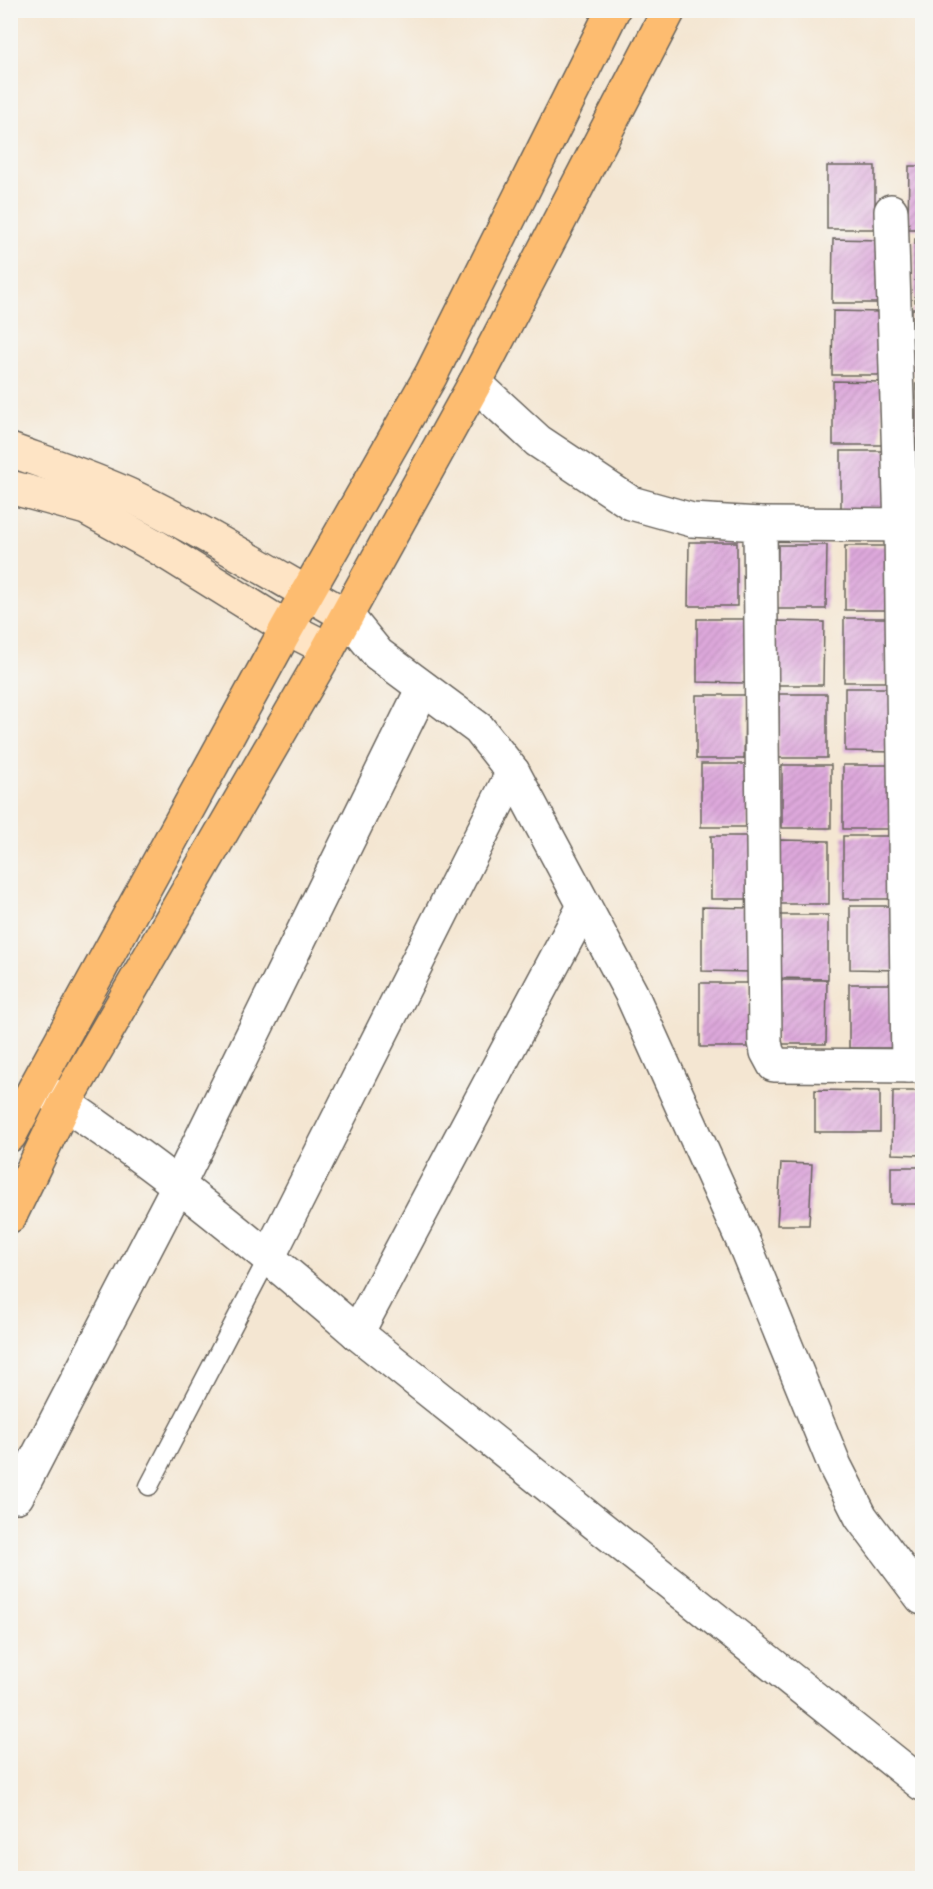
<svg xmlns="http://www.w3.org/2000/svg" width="933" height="1889" font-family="'Balsamiq Sans',sans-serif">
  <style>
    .building { fill: url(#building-hatch) }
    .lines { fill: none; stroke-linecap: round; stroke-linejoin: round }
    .lane-casing { stroke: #68635c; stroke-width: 21 }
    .street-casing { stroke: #68635c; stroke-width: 36 }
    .secondary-casing { stroke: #68635c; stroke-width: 36 }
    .primary-casing { stroke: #68635c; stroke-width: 36 }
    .lane { stroke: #fff; stroke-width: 18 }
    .street { stroke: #fff; stroke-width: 33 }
    .secondary { stroke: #fee4c5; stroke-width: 33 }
    .primary { stroke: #fdbc6f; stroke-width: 33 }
  </style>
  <defs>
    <pattern id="building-hatch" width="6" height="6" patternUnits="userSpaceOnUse" patternTransform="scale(1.5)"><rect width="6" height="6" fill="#dda8db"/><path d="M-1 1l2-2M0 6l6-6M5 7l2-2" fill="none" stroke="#bd90bb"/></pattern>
  </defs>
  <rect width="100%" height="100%" fill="#f6f6f2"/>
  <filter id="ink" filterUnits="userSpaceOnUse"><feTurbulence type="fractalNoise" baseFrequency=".0167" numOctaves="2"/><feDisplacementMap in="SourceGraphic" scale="12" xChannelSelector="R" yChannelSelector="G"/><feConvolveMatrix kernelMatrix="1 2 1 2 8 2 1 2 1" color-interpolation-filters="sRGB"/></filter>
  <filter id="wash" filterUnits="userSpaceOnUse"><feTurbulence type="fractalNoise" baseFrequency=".008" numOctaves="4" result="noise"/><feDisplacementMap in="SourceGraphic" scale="24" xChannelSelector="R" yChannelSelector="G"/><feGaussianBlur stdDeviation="1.35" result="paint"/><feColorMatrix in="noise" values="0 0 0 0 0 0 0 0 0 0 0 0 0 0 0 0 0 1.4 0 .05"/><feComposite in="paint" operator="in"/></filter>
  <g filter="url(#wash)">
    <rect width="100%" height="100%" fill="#f4e6d2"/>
    <g id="blocks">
      <!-- building -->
      <g class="building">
        <rect x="827" y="166" width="48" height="63"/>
        <polygon points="909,166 922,166 922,229 908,229"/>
        <polygon points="833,239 881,240 881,303 832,303"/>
        <rect x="915" y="239" width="7" height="63"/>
        <rect x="912" y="309" width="10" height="63"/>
        <polygon points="833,311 881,312 881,375 832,375"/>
        <polygon points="833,381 882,382 882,445 833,445"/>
        <rect x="916" y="384" width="6" height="64"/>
        <polygon points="841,451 890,451 889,514 841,514"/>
        <rect x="911" y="454" width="11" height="63"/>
        <polygon points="689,542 737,542 737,606 688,606"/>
        <polygon points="778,545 827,545 826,609 777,609"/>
        <rect x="845" y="546" width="49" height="64"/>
        <rect x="844" y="618" width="49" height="64"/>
        <polygon points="697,619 746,619 745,683 697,682"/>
        <polygon points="775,621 824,622 823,685 775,685"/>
        <polygon points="845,688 894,688 894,752 845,751"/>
        <polygon points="779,694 827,694 827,758 778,758"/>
        <polygon points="696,695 745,695 744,759 696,759"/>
        <polygon points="919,763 922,763 922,826 918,826"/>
        <rect x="701" y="764" width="48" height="63"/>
        <rect x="782" y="765" width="49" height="63"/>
        <rect x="843" y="765" width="48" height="64"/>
        <rect x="711" y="836" width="48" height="63"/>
        <rect x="843" y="836" width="48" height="63"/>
        <polygon points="780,840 829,841 829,904 780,904"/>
        <polygon points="850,906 899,906 899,970 850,969"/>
        <polygon points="702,907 751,908 751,972 702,971"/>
        <polygon points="780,915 828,915 828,979 779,978"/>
        <polygon points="778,980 827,980 826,1044 777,1044"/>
        <rect x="700" y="983" width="48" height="64"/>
        <rect x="849" y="984" width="49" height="64"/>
        <polygon points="815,1090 880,1091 880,1132 815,1132"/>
        <polygon points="893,1091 922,1091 922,1155 892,1154"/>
        <polygon points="781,1163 812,1164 809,1225 777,1225"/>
        <rect x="891" y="1167" width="31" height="37"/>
      </g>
    </g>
  </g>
  <g filter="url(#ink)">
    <use href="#blocks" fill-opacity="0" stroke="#68635c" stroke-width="1.5"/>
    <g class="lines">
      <defs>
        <polyline id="lane" points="149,1486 269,1256"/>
        <g id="street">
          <polyline points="891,211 901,526 908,1066"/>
          <polyline points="475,383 538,441 631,503 692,520 760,524 765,1042 767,1052 774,1065 922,1066"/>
          <polyline points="760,524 922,525"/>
          <polyline points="347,616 378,654 479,729 513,772 631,993 746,1248 835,1466 861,1517 922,1598"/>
          <path d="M 40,1088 C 70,1106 98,1127 127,1147 C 207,1205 282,1268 357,1333 L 922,1784"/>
          <polyline points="269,1256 513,772"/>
          <polyline points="357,1333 584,906"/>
          <polyline points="17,1496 179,1184 423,688"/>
        </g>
        <g id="secondary">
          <path d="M 10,450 C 52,465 95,479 135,498 C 207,533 276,576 347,616"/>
          <polyline points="10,487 86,508 157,547 287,628 328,649"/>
        </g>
        <g id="primary">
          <polyline points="10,1135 36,1086 287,628 431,375 613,10"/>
          <polyline points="10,1216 65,1103 328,649 475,383 669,10"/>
        </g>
      </defs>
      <!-- lane casing -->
      <use href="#lane" class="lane-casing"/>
      <!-- street casing -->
      <use href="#street" class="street-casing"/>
      <!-- secondary casing -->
      <use href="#secondary" class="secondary-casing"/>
      <!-- primary casing -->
      <use href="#primary" class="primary-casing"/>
      <!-- lane -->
      <use href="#lane" class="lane"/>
      <!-- street -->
      <use href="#street" class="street"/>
      <!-- secondary -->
      <use href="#secondary" class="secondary"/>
      <!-- primary -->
      <use href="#primary" class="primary"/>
    </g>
  </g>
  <!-- margin -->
  <rect width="933" height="1889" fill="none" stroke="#f6f6f2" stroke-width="36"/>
</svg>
